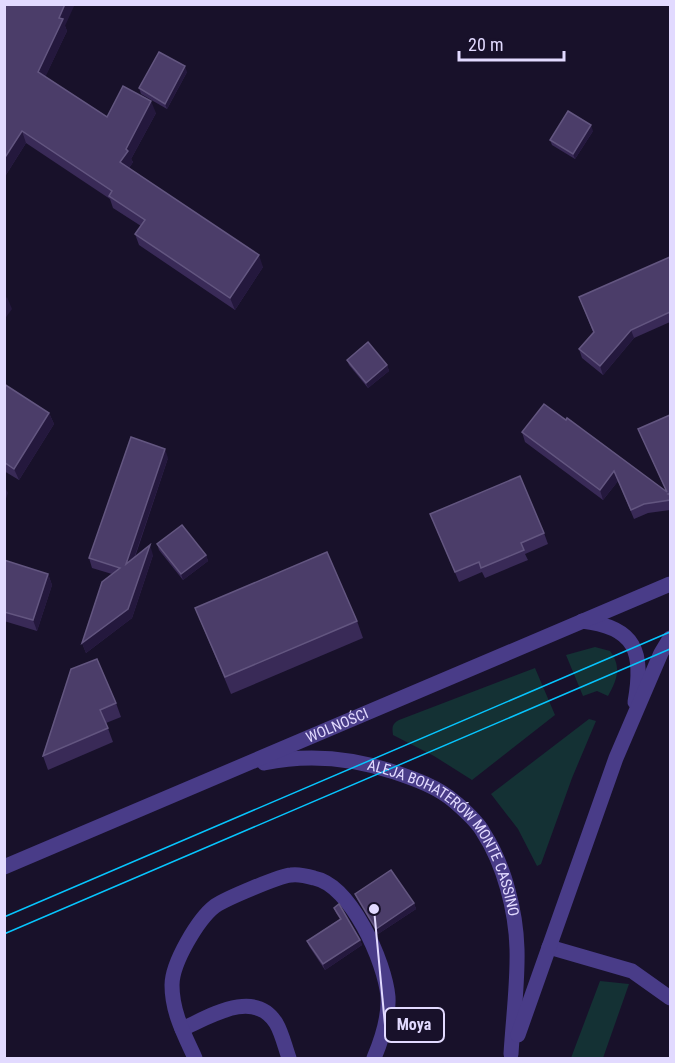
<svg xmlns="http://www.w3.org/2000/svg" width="675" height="1063" font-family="'Roboto Condensed',sans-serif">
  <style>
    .green { fill: #143134 }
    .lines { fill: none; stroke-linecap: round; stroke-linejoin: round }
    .minor { stroke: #493c88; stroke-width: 15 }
    .tram { stroke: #07c5fd; stroke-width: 1.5 }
    .wall { fill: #392a57 }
    .shaded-wall { fill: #24183d }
    .building { fill: #4b3d69; stroke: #635680; stroke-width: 1.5 }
    .labels { text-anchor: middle; stroke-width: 5; stroke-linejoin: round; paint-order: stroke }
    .street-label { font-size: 15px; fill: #e2daff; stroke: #18112a }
    .leader { fill: none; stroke: #e2daff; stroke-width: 2 }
    .callout-dot { fill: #e2daff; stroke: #18112a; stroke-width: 2 }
    .callout { fill: #18112a; stroke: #e2daff; stroke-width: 2 }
    .callout-label { font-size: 16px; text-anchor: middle; font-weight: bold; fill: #e2daff }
  </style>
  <rect width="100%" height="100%" fill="#18112a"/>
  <!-- green -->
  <g class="green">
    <path d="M 595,647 L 610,651 C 622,667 617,680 608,696 L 597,691 L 583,696 L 566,655 Z"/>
    <path d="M 535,668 L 555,715 L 472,780 L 434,756 L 393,735 C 392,727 392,724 399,720 Z"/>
    <polygon points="589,719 596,721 572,778 541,864 537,866 518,829 491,794"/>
    <polygon points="600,981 629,984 603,1058 571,1058"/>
  </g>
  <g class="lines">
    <!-- minor -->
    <g class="minor">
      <path d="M 582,621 C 636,627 644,652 635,702"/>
      <path id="s1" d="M 264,763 C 307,754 352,758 394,772 C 415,779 438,787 455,802 C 464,810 477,821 483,832 C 504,864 516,911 517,949 C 518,983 513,1019 511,1054"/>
      <path id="s2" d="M 4,867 L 670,584"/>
      <polyline points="549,947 632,971 670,998"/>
      <path d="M 182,1029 C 209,1017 254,988 276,1023 C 282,1033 285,1047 289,1058"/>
      <polyline points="518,1035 616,758 661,653 670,638"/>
      <path d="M 195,1058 C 184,1034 172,1012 172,985 C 172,963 198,919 215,906 C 225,899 279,876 291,875 C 298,874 307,876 314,878 C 351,885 385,962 388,997 C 389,1018 382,1039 374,1058"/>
    </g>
    <!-- tram -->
    <g class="tram">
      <polyline points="4,917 670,632"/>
      <polyline points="4,934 670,649"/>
    </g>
  </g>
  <!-- wall -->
  <g class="wall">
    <polygon points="4,4 65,26 67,31 45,77 107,117 156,113 131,159 133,162 129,168 263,267 235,310 139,245 135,234 141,226 113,208 110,199 26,143 4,178"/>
    <polygon points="187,72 167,109 141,94 139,88"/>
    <polygon points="593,131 575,159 552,145 550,140"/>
    <polygon points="670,257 670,322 634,338 603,375 582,358 579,349 593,332 579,297"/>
    <polygon points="347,360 387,365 389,371 368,388 349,365"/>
    <polygon points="4,384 49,413 54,424 19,480 4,471"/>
    <polygon points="670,415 670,510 648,513 634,519 618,481 603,500 525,442 522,432 566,420 666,491 638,429"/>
    <polygon points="168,458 135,557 153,555 132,618 86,653 82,643 112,574 92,568 89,558"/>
    <polygon points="430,514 544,533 548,544 525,554 528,560 485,578 482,572 459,582"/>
    <polygon points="157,544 206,555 208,561 183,580 159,550"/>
    <polygon points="4,560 48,574 52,585 37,631 4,621"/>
    <polygon points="195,608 357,621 363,638 231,694"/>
    <polygon points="71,669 116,703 121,717 106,723 113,742 48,770 43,756"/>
    <polygon points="355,894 414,903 416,909 378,934 357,899"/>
    <polygon points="334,908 360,940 362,945 325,970 309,946 307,941 340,919 336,913"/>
  </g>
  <!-- shaded-wall -->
  <g class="shaded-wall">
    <polygon points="65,4 75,4 65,26 67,31 42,84 38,72 59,18"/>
    <polygon points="185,66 187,72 167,109 165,104"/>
    <polygon points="151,101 156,113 131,159 133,162 125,174 120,162 126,149"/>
    <polygon points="591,125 593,131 575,159 573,154"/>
    <polygon points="22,131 26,143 4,178 4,159"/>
    <polygon points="259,255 263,267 235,310 230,298"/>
    <polygon points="7,297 12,309 4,320 4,301"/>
    <polygon points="631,330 634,338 603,375 600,366"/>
    <polygon points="387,365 389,371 368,388 366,383"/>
    <polygon points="49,413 54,424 19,480 14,469"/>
    <polygon points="165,449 168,458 129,573 126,564"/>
    <polygon points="614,471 618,481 603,500 600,490"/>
    <polygon points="4,485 8,493 4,504"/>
    <polygon points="150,545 153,555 132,618 86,653 82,643"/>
    <polygon points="206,555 208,561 183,580 181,574"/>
    <polygon points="48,574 52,585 37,631 33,620"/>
    <polygon points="414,903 416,909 378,934 376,929"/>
    <polygon points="360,940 362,945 325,970 323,964"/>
  </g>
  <!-- building -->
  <g class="building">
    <polygon points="4,4 65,4 59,18 63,19 38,72 107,117 123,86 151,101 126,149 128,151 120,162 259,255 230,298 135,234 145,220 109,196 112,191 22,131 4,159"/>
    <polygon points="159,52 185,66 165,104 139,88"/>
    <polygon points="568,111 591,125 573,154 550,140"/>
    <polygon points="670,257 670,312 631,330 600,366 579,349 594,332 579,297"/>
    <polygon points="368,342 387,365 366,383 347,360"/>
    <polygon points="4,384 49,413 14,469 4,462"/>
    <polygon points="544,404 566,420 567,418 667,492 638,429 670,415 670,493 668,494 670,495 670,500 644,504 631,510 614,471 600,490 522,432"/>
    <polygon points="131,437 165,449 126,564 150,545 128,609 82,643 102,582 120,568 89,558"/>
    <polygon points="520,476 544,533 521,543 524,550 481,568 479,562 455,572 430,514"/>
    <polygon points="182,525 206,555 181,574 157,544"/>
    <polygon points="327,552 357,621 225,677 195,608"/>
    <polygon points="4,560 48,574 33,620 4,612"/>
    <polygon points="97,659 116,703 100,710 108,728 43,756 71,669"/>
    <polygon points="391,870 414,903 376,929 355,894"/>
    <polygon points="339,904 360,940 323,964 307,941 341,919 334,908"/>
  </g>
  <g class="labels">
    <!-- street labels -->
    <g class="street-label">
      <text dy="5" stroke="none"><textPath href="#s2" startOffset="362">WOLNOŚCI</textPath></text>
      <text dy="5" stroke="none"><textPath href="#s1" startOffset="218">ALEJA BOHATERÓW MONTE CASSINO</textPath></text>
    </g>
  </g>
  <!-- callouts -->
  <path class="leader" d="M374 909L385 1025"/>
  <circle class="callout-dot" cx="374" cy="909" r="6"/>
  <rect class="callout" x="385" y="1008" width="59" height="34" rx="6"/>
  <g class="callout-label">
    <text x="414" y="1030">Moya</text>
  </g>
  <!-- border -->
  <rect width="675" height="1063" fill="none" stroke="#e2daff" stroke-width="12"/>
  <!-- scale -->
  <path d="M459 51v9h105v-9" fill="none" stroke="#e2daff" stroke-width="3"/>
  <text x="468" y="51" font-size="18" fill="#e2daff" stroke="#18112a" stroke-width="4.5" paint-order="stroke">20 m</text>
</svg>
